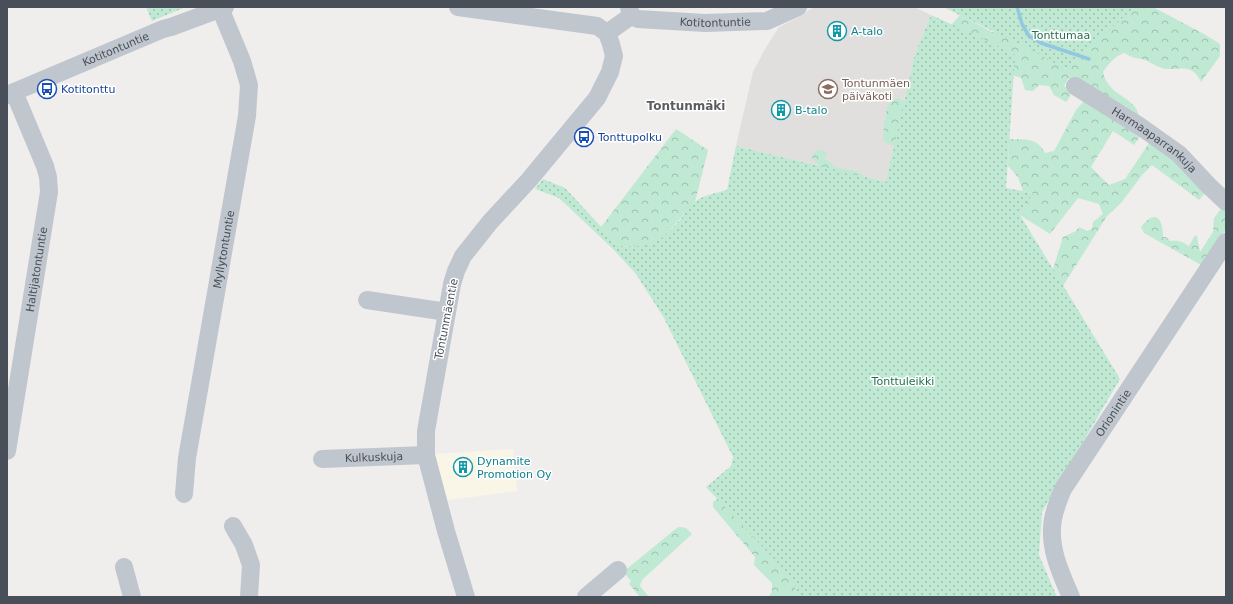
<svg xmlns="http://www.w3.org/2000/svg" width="1233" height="604" font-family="'DejaVu Sans',sans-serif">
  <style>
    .commercial { fill: #f9f6e8 }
    .education { fill: #e0dfde }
    .forest { fill: url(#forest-crowns) }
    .park { fill: url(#park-dots) }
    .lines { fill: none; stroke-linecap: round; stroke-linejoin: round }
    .stream { stroke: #92c9e1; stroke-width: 3.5 }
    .minor { stroke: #c0c6ce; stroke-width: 18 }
    .labels { text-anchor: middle; stroke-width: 3; stroke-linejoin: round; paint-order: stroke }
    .street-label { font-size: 11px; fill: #484f58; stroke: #fff }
    .culture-label { font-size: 11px; fill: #0d838f; stroke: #fff; text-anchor: start }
    .park-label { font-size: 11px; fill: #217050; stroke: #fff }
    .education-label { font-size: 11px; fill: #785e54; stroke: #fff; text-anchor: start }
    .transit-label { font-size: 11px; fill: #164399; stroke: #fff; text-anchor: start }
    .neighbourhood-label { font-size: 12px; font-weight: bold; fill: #5b5d61; stroke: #fff }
  </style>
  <defs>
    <pattern id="forest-crowns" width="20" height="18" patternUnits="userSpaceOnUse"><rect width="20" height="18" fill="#c0e9d3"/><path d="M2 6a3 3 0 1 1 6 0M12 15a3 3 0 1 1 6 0" fill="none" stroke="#9ebfae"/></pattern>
    <pattern id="park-dots" width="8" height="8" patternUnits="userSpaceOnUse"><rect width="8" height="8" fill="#c0e9d3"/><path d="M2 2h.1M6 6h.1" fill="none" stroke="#9ebfae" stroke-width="1.8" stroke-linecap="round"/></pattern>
  </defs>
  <rect width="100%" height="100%" fill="#f0eded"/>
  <!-- commercial -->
  <polygon class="commercial" points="513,449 517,491 448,500 434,454"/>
  <!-- education -->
  <polygon class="education" points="814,7 914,7 931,15 915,54 886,182 736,146 753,72 765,49 779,27 799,17"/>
  <!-- forest -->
  <g class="forest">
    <path d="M 1135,7 L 1153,7 L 1204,34 L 1220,44 L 1220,56 L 1201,82 C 1192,63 1182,70 1166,69 C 1159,68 1152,63 1145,60 C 1138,58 1131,58 1125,53 C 1114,56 1109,64 1103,72 C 1108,93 1123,93 1135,107 C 1137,109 1138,113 1139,116 L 1068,79 L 1064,86 L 1071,90 L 1070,97 L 1066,102 L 1054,95 L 1049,86 L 1039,85 L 1033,91 L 1025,90 L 1021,78 L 1009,74 L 947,30 L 960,15 L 992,32 L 1117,23 Z"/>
    <path d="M 899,98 L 907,104 L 905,201 L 819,170 L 818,164 L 812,158 C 814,150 819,148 826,152 L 827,155 L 824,159 L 830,162 L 835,167 L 860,172 L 864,177 L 886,182 L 894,146 L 884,142 C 882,135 886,106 890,102 C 893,99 896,99 899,98 Z"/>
    <path d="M 1086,99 L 1140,132 L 1139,138 L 1134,145 L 1113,131 L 1091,167 L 1109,185 L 1125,179 L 1151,140 L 1207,191 L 1199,200 L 1152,165 L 1143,174 L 1121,203 L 1107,216 L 1063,286 L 1120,379 L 1052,277 L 1053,269 L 1063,237 L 1076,231 L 1079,227 L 1087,231 L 1092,229 L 1093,222 L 1103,214 L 1099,204 L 1078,198 L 1050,234 L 1020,215 L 1032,193 L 1023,191 L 1018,177 L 1008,166 L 1009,139 C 1025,140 1037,137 1045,153 L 1054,151 L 1076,110 Z"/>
    <polygon points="676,129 708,150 695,202 663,238 654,243 642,247 619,246 601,227"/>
    <path d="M 1221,209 L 1226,209 L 1226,229 L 1201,265 L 1144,233 L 1141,227 C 1155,209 1163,217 1163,237 L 1166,237 L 1170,241 C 1178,240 1182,241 1189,246 L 1195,235 L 1197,236 L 1200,252 L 1213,232 L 1214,218 Z"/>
    <polygon points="721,496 829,597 768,597 772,592 772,583 754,565 755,557 713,507 713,502"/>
    <polygon points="678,527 686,528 692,534 642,580 640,586 649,597 640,597 629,584 631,581 623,572"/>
  </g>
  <!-- park -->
  <g class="park">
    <polygon points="146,7 186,7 152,21"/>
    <polygon points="943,7 1135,7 1065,69 1030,49"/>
    <path d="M 931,15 L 988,41 L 1015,55 L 1006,188 L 1033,193 L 1020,215 L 1120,379 L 1042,512 L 1039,555 L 1057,597 L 796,597 L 794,580 L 706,487 L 731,466 L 733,457 L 664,318 L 636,274 L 614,250 L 559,198 L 535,189 L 543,179 L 565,188 L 619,246 C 654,247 657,245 681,219 C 685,213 689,206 695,202 C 703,195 717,193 727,190 L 736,146 L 886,182 L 915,54 Z"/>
  </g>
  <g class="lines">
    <!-- stream -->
    <polyline class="stream" points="1017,7 1022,24 1029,36 1041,43 1089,59"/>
    <!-- minor -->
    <g class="minor">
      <polyline points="458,7 597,26 607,33 611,44 614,56 610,72 597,98 529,180 490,222 463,256 456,271 452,284 426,431 426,455 446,531 466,597"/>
      <path id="s1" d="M 631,16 L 638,19 L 705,23 L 767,21 L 798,7"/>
      <polyline points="607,33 631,16 629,7"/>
      <path id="s2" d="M 1075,86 L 1141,127 L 1179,154 L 1208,185 L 1226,202"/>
      <path id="s3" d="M 7,95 L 163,29 L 171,27 L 225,7"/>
      <polyline points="367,300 447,312"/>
      <path id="s4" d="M 7,451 L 49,192 L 48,177 L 45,166 L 14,92"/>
      <path id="s5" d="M 322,459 L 426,455"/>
      <path id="s6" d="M 184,494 L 187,458 L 247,116 L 249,85 L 242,61 L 220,8"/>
      <polyline points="233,526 244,545 251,565 249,597"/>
      <polyline points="124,567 132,597"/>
      <polyline points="586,597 618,570"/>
      <path id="s7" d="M 1071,597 C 1060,572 1048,546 1053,519 C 1055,508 1059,499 1063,489 L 1226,242"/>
    </g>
  </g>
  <!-- icons -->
  <defs>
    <symbol id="building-ring" viewBox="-11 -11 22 22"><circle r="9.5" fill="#fff" stroke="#0f9aa8" stroke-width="1.5"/><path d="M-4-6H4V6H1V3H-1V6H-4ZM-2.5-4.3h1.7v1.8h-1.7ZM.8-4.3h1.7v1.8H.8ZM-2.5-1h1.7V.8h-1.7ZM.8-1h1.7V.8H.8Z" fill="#0f9aa8"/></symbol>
    <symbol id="bus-ring" viewBox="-11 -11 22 22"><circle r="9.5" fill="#fff" stroke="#1a4fb4" stroke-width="1.5"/><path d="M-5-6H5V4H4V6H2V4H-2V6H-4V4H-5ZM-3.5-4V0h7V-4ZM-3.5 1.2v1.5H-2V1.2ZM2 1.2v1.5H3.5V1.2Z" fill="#1a4fb4"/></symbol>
    <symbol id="school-ring" viewBox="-11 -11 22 22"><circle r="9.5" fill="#fff" stroke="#8d6e63" stroke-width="1.5"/><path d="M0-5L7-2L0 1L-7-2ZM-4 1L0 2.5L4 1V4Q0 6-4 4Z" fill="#8d6e63"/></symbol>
  </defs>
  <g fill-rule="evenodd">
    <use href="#building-ring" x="826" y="20" width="22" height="22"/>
    <use href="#bus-ring" x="36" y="78" width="22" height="22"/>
    <use href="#school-ring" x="817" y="78" width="22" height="22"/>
    <use href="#building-ring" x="770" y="99" width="22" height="22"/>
    <use href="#bus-ring" x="573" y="126" width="22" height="22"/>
    <use href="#building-ring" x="452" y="456" width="22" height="22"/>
  </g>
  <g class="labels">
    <!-- street labels -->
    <g class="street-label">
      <text dy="4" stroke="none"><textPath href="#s1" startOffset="85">Kotitontuntie</textPath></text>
      <text dy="4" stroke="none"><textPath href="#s3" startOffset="118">Kotitontuntie</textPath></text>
      <text dy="4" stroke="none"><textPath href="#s2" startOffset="96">Harmaaparrankuja</textPath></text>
      <text dy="4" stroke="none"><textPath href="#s6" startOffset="248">Myllytontuntie</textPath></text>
      <text dy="4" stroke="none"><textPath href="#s4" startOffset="184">Haltijatontuntie</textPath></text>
      <text transform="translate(446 319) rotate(-79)" y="4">Tontunmäentie</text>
      <text dy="4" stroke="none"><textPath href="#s7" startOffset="204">Orionintie</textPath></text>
      <text dy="4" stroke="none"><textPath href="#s5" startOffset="52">Kulkuskuja</textPath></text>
    </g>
    <!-- culture labels -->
    <g class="culture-label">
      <text x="851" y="35">A-talo</text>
      <text x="795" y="114">B-talo</text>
      <text x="477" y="465">Dynamite<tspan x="477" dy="13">Promotion Oy</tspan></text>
    </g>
    <!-- park labels -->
    <g class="park-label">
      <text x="1061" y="39">Tonttumaa</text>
      <text x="903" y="385">Tonttuleikki</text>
    </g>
    <!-- education labels -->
    <g class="education-label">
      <text x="842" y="87">Tontunmäen<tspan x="842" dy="13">päiväkoti</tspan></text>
    </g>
    <!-- transit labels -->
    <g class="transit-label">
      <text x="61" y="93">Kotitonttu</text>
      <text x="598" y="141">Tonttupolku</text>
    </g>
    <!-- neighbourhood labels -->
    <g class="neighbourhood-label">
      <text x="686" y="110">Tontunmäki</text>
    </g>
  </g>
  <!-- border -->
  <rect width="1233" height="604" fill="none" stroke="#484f58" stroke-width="16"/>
</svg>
